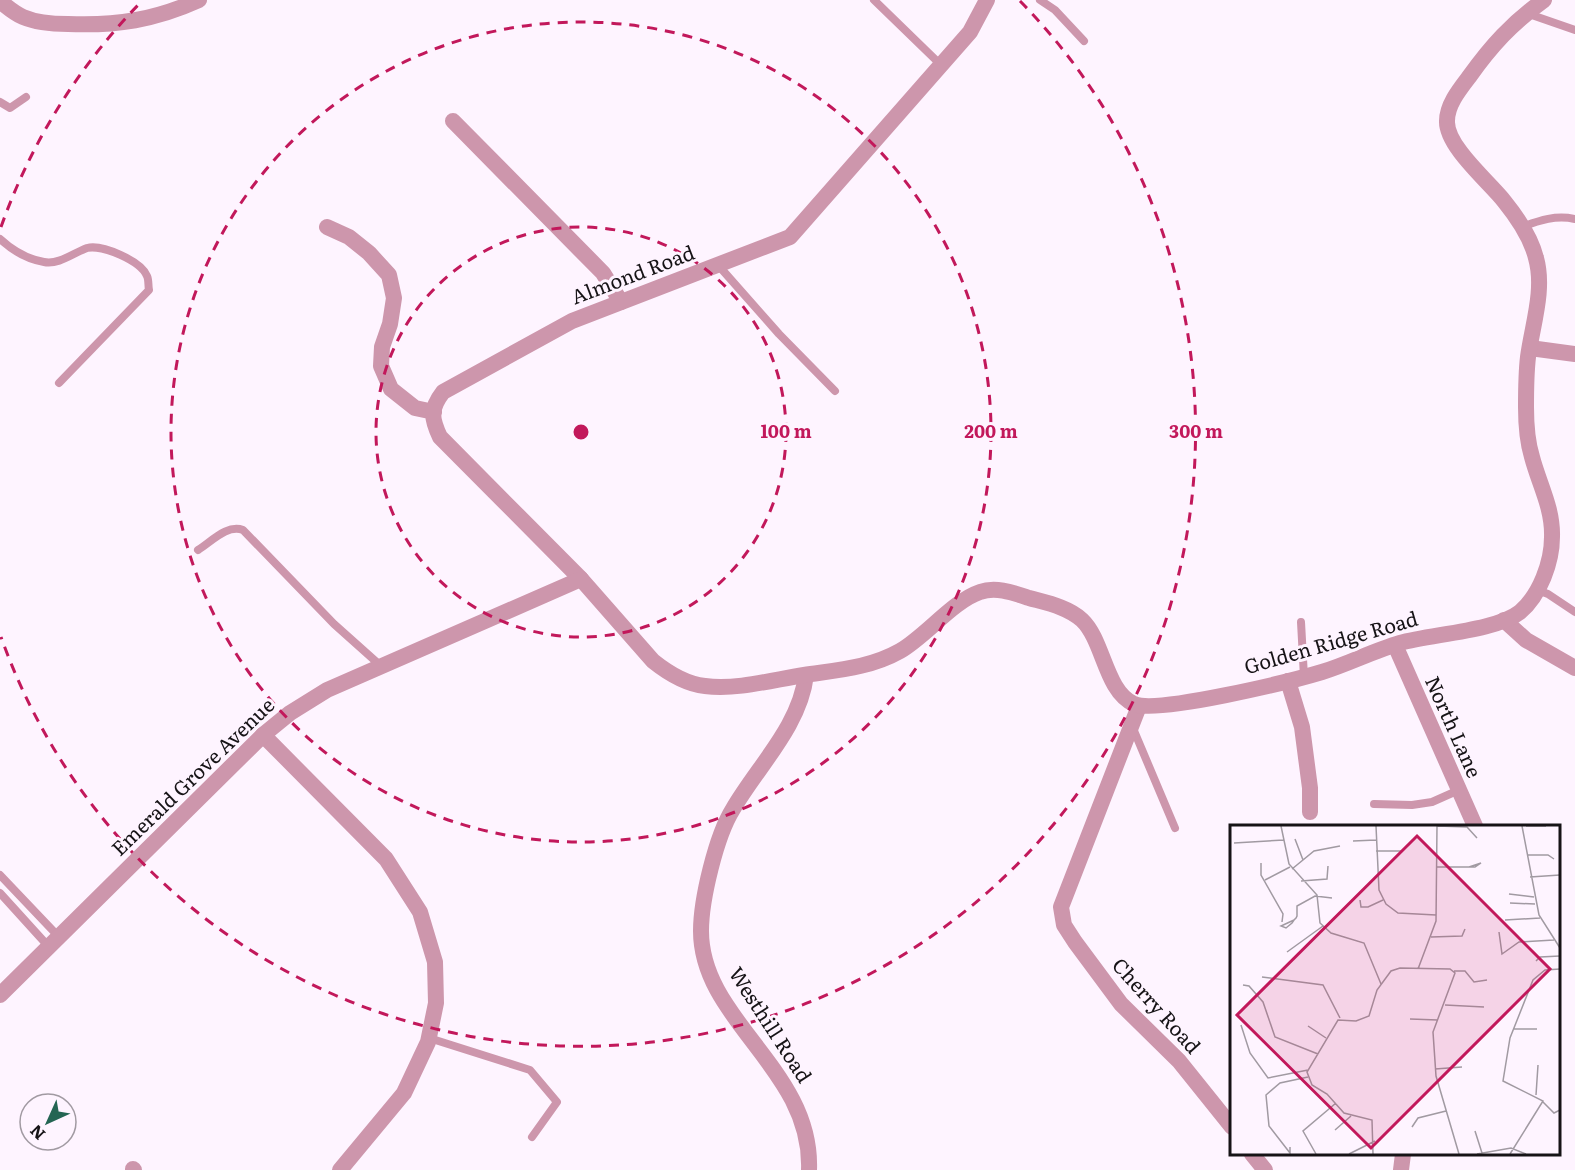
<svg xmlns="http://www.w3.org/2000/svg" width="1575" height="1170" font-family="Literata,serif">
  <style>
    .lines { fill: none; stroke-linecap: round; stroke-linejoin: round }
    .service { stroke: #cd96ac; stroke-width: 8 }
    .minor { stroke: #cd96ac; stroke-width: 16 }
    .tertiary { stroke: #cd96ac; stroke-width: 16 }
    .ring { fill: none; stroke: #c2185b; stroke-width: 3; stroke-dasharray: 10 8 }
    .labels { text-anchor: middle; stroke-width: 6; stroke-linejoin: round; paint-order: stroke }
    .street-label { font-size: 20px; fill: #161316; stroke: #fef4ff }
    .inset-road { fill: none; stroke: #a19aa2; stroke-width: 1.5 }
    .view { fill: #c2185b; fill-opacity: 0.15; stroke: #c2185b; stroke-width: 3 }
    .inset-edge { fill: none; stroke: #161316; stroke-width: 3 }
    .centre { fill: #c2185b; stroke: #fef4ff; stroke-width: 3 }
    .ring-label { font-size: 18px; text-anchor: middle; font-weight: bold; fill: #c2185b; stroke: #fef4ff; stroke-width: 6; stroke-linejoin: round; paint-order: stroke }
  </style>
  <rect width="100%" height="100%" fill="#fef4ff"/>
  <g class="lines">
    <!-- service -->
    <g class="service">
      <polyline points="874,0 941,65"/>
      <polyline points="1040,0 1055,10 1084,41"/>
      <polyline points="1526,13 1575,30"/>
      <polyline points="0,102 10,108 26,97"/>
      <path d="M 1522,227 C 1540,220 1556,215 1575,219"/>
      <path d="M 0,239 C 13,251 26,259 44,262 C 59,265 73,253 87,248 C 102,244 141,261 147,276 C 149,280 148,286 149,290 L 59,383"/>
      <polyline points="718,265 779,334 835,391"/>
      <path d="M 198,550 C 211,542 227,524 243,530 L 334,624 L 381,666"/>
      <polyline points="1537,590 1548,594 1575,612"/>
      <polyline points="1301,622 1304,677"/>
      <polyline points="1132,726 1175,828"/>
      <polyline points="1374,804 1412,805 1432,802 1459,790"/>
      <polyline points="0,875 59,937"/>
      <polyline points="0,893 49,947"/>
      <polyline points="429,1038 530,1070 557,1102 532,1137"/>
    </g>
    <!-- minor -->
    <g class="minor">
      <path d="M 0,1 C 7,7 14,13 23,17 C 37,23 53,24 68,24 C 116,26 155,20 199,0"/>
      <polyline points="453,121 603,273 621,302"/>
      <polyline points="327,227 349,237 369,253 389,275 394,298 390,324 382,347 381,366 391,389 415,408 434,412"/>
      <polyline points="1530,348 1575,354"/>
      <path d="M 581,579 L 440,437 C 431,418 430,409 443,392 L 572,321 L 790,237 L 970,32 L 987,0"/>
      <polyline points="1504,620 1526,640 1575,668"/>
      <polyline points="1395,645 1475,826"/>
      <polyline points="1288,681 1302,727 1310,788 1310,812"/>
      <polyline points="1139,706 1061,907 1064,925 1075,942 1121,1004 1179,1061 1232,1127"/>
      <polyline points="263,735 386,859 420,912 435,962 436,1003 428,1042 404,1093 340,1170"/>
      <polyline points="1252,1154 1265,1170"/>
      <polyline points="133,1169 134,1170"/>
      <polyline points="1401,1170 1403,1154"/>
    </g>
    <!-- tertiary -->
    <g class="tertiary">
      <path d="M 806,675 C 800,726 758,766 733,809 C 716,836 701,900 701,931 C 701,1021 813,1069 809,1170"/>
      <path d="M 0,995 L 263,735 L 290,713 L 327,690 L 581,579 L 653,661 C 668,673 685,684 705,686 C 737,690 772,680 804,675 C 837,670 870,668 900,651 C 926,636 953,601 980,592 C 996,586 1014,593 1029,598 C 1047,603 1068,607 1082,620 C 1104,641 1105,691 1134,704 C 1158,714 1292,681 1322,672 C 1348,664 1373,651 1400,643 C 1432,634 1496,631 1520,612 C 1540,595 1552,562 1552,537 C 1553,508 1539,484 1532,457 C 1527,441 1526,424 1526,407 C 1526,391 1526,374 1528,357 C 1532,326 1545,290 1536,258 C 1531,238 1517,217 1504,201 C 1488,181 1446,146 1447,121 C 1447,105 1459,90 1469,77 C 1491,46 1512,23 1544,0"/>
    </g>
  </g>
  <!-- distance rings -->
  <g class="ring">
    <circle cx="581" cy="432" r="205"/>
    <circle cx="581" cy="432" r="410"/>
    <path d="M1 227A615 615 0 0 1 142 1M1020 1A615 615 0 1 1 1 637"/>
  </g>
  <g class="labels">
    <!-- street labels -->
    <g class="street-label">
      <text transform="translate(633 275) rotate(-21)" y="7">Almond Road</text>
      <text transform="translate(1331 643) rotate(-16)" y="7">Golden Ridge Road</text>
      <text transform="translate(1453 727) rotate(66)" y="7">North Lane</text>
      <text transform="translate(193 777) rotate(-44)" y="7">Emerald Grove Avenue</text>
      <text transform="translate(1156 1006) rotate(48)" y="7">Cherry Road</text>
      <text transform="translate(770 1025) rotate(57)" y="7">Westhill Road</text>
    </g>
  </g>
  <!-- overview -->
  <g transform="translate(1230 825)">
    <rect width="330" height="330" fill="#fef4ff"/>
    <path class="inset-road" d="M 51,1 L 59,39 L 87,70 L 90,98 L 101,108 L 134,118 L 151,159M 146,1 L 149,65 L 156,79 L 168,88 L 206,90M 207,1 L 237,2 L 247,13M 292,1 L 309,90 L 330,123M 296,1 L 316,1M 65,14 L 73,35M 123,16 L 146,15M 4,18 L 54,15M 146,26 L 172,26M 297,30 L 318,30 L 324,34M 31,38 L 31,50 L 53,89 L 52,97M 206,42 L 245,42 L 251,38 L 239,42M 62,44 L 84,26 L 110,21M 300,52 L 330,50M 35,55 L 60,42M 71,56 L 97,54 L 98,41M 279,69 L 304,72M 130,75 L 131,82 L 138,82 L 153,75M 280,78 L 305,79M 64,95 L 51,101 L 56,103 L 62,98 L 64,95 L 66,93 L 67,91 L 67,81 L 85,71 L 102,73M 275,95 L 310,93M 269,107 L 272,129 L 289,117 L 324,115M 201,112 L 232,111 L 235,104M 57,127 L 93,101M 306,136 L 310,132 L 330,131M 188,144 L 206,96 L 207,1M 224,146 L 235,146 L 244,157 L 257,155M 32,152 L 93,160 L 110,193M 13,160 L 19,161 L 33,177 L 45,212 L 88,229M 215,180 L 254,182M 180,194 L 208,195M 11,200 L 20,228 L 38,253 L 78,245M 78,201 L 96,213M 283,204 L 307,204M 205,244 L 232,242M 306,270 L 308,240M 313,277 L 324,288 L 330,285M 182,302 L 188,293 L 216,286M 105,305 L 121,291M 245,306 L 252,328M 60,322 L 60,328 L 39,301 L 36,270 L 50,258 L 78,252M 86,329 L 73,306 L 106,278M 119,329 L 145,316M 143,329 L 142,295 L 114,288 L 97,269 L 82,260 L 77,247 L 108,195 L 126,196 L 139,191 L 147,165 L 161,146 L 170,143 L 220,144 L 225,148 L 203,207 L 206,251 L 229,329M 247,329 L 281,323 L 296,329M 280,329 L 313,276 L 273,256 L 280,213 L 303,155 L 315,145 L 330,144"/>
    <path class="view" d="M 187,11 L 320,144 L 141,323 L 7,190 Z"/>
    <rect width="330" height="330" class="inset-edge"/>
  </g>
  <circle cx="581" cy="432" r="9" class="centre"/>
  <g class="ring-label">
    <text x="786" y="438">100 m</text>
    <text x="991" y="438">200 m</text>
    <text x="1196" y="438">300 m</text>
  </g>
  <!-- north arrow -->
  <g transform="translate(48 1122) rotate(225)"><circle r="28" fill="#fef4ff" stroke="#a19aa2" stroke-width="1.5"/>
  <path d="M0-4.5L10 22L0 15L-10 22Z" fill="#246553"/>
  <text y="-9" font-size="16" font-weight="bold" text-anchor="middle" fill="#161316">N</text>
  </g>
</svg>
